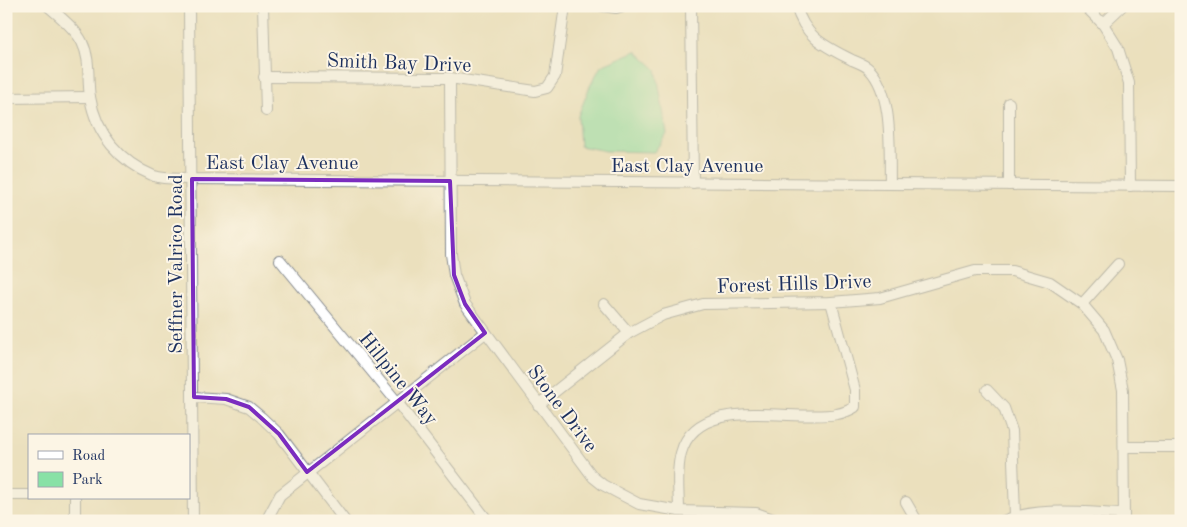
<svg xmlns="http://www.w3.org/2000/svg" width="1187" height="527" font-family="'Old Standard TT',serif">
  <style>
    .green { fill: #88e1a6; stroke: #528882 }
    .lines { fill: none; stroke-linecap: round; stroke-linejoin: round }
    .minor-casing { stroke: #83888e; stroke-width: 12 }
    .minor { stroke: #fff; stroke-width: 10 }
    .marked { fill: none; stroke: #7b2cbf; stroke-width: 4; stroke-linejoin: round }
    .labels { text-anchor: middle; stroke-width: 4; stroke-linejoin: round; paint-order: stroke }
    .street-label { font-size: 20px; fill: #1b2f5e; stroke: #fcf5e5 }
  </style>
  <rect width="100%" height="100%" fill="#fcf5e5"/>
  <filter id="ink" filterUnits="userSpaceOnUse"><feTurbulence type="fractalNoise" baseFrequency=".02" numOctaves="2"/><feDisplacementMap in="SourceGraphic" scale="10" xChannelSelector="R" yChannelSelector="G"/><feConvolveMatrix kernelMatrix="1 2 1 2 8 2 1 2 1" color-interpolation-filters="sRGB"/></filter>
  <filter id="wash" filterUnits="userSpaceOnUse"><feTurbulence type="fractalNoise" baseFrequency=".0096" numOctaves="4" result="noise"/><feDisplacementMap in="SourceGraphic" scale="20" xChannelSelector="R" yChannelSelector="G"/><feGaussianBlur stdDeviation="1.12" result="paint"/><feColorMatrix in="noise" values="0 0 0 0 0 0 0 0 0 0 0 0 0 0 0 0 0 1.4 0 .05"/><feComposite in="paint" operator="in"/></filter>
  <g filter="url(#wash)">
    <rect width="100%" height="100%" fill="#ebe0bd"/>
    <!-- green -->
    <polygon class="green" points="636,51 656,69 667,134 654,152 606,151 580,146 578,116 590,86 601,66"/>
  </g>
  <g filter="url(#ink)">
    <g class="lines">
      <defs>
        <g id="minor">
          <path d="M 48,6 C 59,16 75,28 82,42 C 91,60 87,78 90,97 C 96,134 120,162 154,176 C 165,180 181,178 192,179 L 1181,186"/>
          <polyline points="189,6 193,521"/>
          <polyline points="263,6 266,111"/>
          <polyline points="602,6 616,8 623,6"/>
          <polyline points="691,6 693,183"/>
          <path d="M 796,6 C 805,38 825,46 852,60 C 857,62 865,65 869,69 C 894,94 889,151 890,184"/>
          <polyline points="1085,6 1103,24 1118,48 1129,83 1130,186"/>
          <polyline points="1103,24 1122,6"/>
          <polyline points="264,77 450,78 535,91 547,88 555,76 565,6"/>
          <polyline points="450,78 451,254 454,275 465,304 593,477 603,485 639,504 679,511 756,513 778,521"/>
          <polyline points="6,98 90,97"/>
          <polyline points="1009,103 1009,185"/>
          <polyline points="280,260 397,402 488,521"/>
          <polyline points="604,304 629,333"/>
          <polyline points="1082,304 1118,264"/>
          <polyline points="987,390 1004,408 1012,431 1015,516"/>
          <polyline points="194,397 226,399 249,407 261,417 279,434 345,521"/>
          <polyline points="538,405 629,333 663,315 703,304 831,302 880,298 975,271 1012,271 1050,282 1082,304 1104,330 1117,360 1123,390 1124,521"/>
          <polyline points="1124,447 1181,447"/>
          <polyline points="6,495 29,495"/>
          <polyline points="906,502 917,521"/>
          <path d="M 679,511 C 679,493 676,471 681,453 C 697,392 794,423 837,414 C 843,413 850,410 855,407 L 855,390 L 831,302"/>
          <polyline points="75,521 75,498"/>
          <polyline points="266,521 280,495 485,333"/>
          <path d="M 1004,521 C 1036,506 1089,513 1124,514"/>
        </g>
      </defs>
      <!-- minor casing -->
      <use href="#minor" class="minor-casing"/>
      <!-- minor -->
      <use href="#minor" class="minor"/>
    </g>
  </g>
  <!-- marked area -->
  <path d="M0 0H1187V527H0ZM 192,179 L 450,181 L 454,275 L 465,304 L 485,333 L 307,472 L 279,434 L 249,407 L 226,399 L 194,397 Z" fill="#ebe0bd" fill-opacity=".55" fill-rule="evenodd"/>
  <path class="marked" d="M 192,179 L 450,181 L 454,275 L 465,304 L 485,333 L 307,472 L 279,434 L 249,407 L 226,399 L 194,397 Z"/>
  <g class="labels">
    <!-- street labels -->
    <g class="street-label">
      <text transform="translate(399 62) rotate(2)" y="7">Smith Bay Drive</text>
      <text x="282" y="169">East Clay Avenue</text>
      <text x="687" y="172">East Clay Avenue</text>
      <text transform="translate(175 264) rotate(-90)" y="7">Seffner Valrico Road</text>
      <text transform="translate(794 283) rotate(-2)" y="7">Forest Hills Drive</text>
      <text transform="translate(399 378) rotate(51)" y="7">Hillpine Way</text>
      <text transform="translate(563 408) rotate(53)" y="7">Stone Drive</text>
    </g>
  </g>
  <!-- margin -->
  <rect width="1187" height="527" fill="none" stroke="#fcf5e5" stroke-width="25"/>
  <!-- legend -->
  <rect x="28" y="434" width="162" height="65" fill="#fcf5e5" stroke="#a2a6af"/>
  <rect x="38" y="451" width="25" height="8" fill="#ffffff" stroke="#a2a6af"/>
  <text x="72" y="460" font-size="15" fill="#1b2f5e">Road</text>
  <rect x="38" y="472" width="25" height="15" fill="#88e1a6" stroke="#a2a6af"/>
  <text x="72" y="484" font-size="15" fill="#1b2f5e">Park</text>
</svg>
